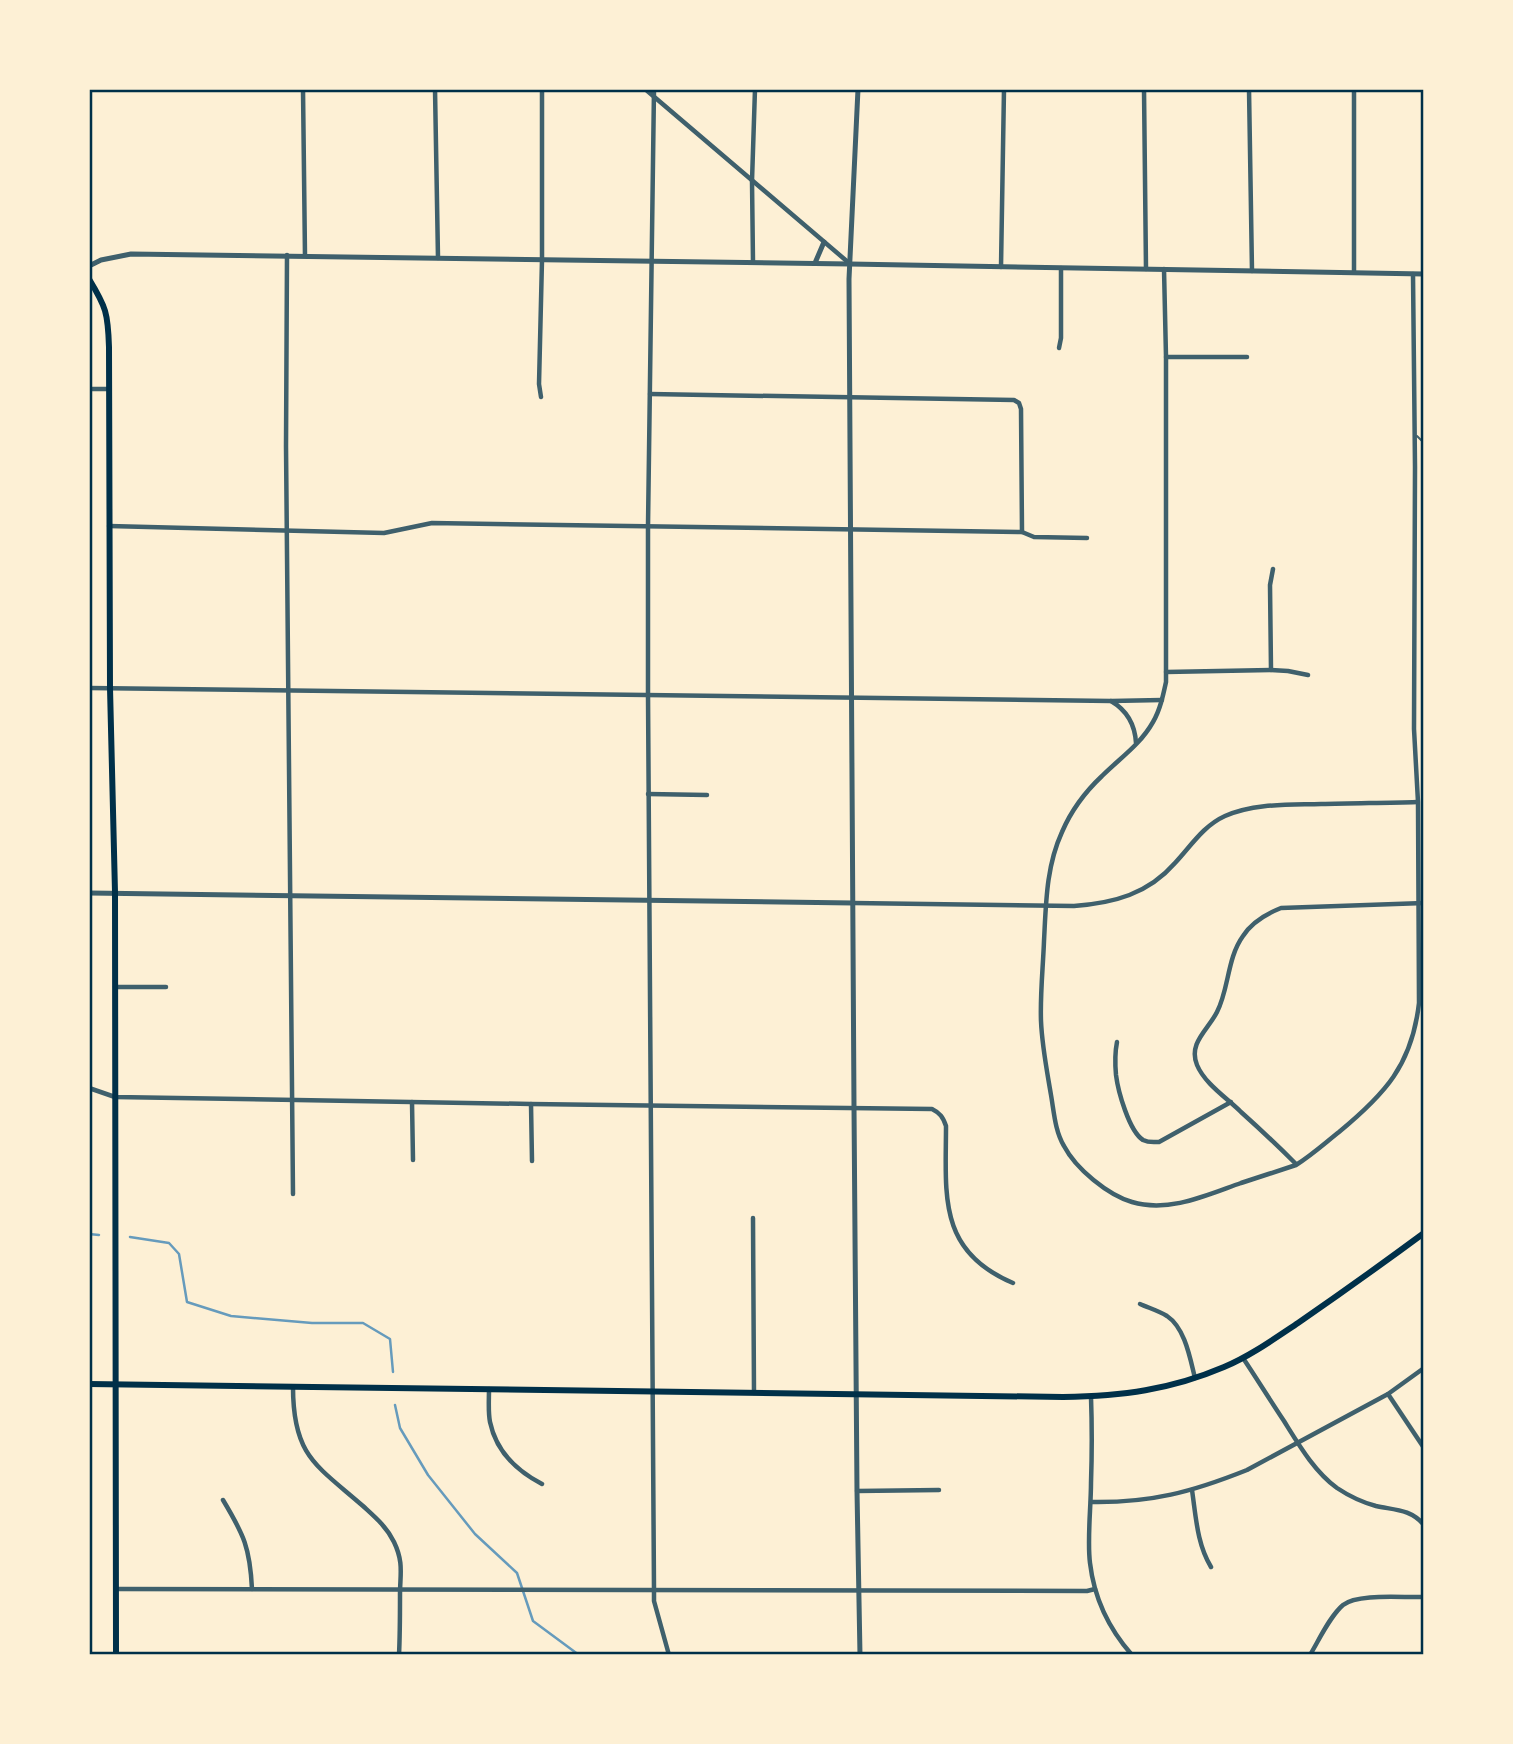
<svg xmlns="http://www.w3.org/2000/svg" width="1513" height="1744" font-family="Ubuntu,sans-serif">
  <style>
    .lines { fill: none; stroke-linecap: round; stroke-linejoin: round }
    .stream { stroke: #669bbc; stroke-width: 2.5 }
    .service { stroke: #3f606c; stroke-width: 2 }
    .minor { stroke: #3f606c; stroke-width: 4.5 }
    .tertiary { stroke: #3f606c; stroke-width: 5 }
    .secondary { stroke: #003049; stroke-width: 6 }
    .neatline { fill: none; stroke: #003049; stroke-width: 2.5 }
  </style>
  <rect width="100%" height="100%" fill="#fdf0d5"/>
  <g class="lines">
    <!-- stream -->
    <g class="stream">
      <polyline points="89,1234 99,1235"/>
      <polyline points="130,1237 169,1243 179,1254 187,1302 231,1316 312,1323 363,1323 390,1339 393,1372"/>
      <polyline points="395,1405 400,1428 428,1475 475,1534 517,1573 533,1621 579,1655"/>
    </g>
    <!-- service -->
    <polyline class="service" points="1417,436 1424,443"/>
    <!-- minor -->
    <g class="minor">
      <polyline points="303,89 305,256"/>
      <polyline points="435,89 438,258"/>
      <polyline points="645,89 849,263"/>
      <polyline points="654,89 648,526 648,694 654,1590 654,1601 669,1655"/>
      <polyline points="1144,89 1146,269"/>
      <polyline points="1249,89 1252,271"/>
      <polyline points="287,255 286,446 293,1194"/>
      <polyline points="753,262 752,181 755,89"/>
      <polyline points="1001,267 1004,89"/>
      <path d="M 1164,269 L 1166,357 L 1166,682 C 1163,696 1160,710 1153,722 C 1140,745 1120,758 1102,776 C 1085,792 1071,811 1062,832 C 1046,867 1046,904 1044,941 C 1043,968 1040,995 1041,1021 C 1042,1046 1047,1071 1051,1095 C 1054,1112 1055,1131 1064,1146 C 1076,1169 1108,1195 1132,1202 C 1169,1213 1207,1195 1241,1183 C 1259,1177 1278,1171 1296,1165 C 1312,1155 1325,1143 1339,1132 C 1385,1094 1412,1065 1419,1003 L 1418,802 L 1414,729 L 1415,467 L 1413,274"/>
      <polyline points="1354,272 1354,89"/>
      <polyline points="1059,348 1061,338 1061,268"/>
      <polyline points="1166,357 1247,357"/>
      <polyline points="89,389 108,389"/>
      <polyline points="650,394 1014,400 1019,403 1021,409 1022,532"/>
      <polyline points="541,397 539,384 542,260 542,89"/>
      <polyline points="109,526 384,533 432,523 1022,532 1034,537 1087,538"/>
      <polyline points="1271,670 1270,585 1273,569"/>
      <polyline points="1166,672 1271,670 1288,671 1308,675"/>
      <polyline points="89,688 1111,701 1162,700"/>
      <path d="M 1111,701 C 1128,711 1135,725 1136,743"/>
      <polyline points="648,794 707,795"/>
      <path d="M 853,903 L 1074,906 C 1114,903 1148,894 1175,863 C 1191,846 1203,826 1225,816 C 1255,803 1289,805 1321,804 C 1353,803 1385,803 1417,802"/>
      <polyline points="115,987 166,987"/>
      <path d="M 1117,1042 C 1115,1052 1115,1064 1116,1075 C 1118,1091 1129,1131 1143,1140 C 1149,1143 1153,1142 1159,1142 L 1231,1102"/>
      <path d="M 89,1088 L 115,1097 L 531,1104 L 932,1109 C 940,1113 943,1117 946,1126 C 946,1194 937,1251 1013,1283"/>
      <polyline points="412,1102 413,1160"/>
      <polyline points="531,1104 532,1161"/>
      <path d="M 1296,1164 C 1278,1146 1260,1129 1241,1112 C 1227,1098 1205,1084 1197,1065 C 1188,1043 1208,1030 1217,1012 C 1229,989 1227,958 1243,936 C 1252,922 1266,914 1281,908 L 1424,903"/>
      <polyline points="753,1218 754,1393"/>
      <path d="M 1140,1304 C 1149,1308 1159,1311 1167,1316 C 1185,1328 1190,1358 1195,1378"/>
      <path d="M 1243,1358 C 1257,1379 1270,1400 1284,1421 C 1299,1445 1314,1471 1337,1488 C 1349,1496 1361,1502 1376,1506 C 1394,1510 1411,1509 1424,1525"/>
      <path d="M 293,1387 C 293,1456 316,1465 363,1506 C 375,1517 387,1527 394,1542 C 404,1563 400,1574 400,1595 C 400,1615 400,1635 399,1655"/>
      <path d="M 489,1389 C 489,1400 488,1412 490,1422 C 496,1451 517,1471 542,1484"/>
      <polyline points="1388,1394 1424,1448"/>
      <path d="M 1091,1397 C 1092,1425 1092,1454 1091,1483 C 1091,1507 1087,1540 1090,1563 C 1094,1597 1109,1629 1132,1655"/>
      <path d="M 1192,1490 C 1196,1517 1197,1544 1211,1567"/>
      <polyline points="857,1491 939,1490"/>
      <path d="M 223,1500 C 244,1535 250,1548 252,1589"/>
      <path d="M 1091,1502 C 1151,1503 1192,1492 1247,1470 L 1388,1394 L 1424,1368"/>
      <polyline points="117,1589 1087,1591 1095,1589"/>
      <path d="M 1310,1655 C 1319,1640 1330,1616 1343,1605 C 1358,1593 1404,1598 1424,1597"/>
    </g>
    <!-- tertiary -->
    <g class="tertiary">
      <polyline points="858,89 849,279 854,1107 857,1491 860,1655"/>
      <polyline points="815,263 824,242"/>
      <polyline points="89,266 101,260 131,254 850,264 1424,274"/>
      <polyline points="89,893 853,903"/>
    </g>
    <!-- secondary -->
    <g class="secondary">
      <path d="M 89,279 C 106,307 108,313 109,347 L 110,688 L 115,892 L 116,1655"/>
      <path d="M 89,1384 L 1063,1397 C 1122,1396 1170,1390 1224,1367 C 1250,1356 1274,1339 1298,1323 C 1340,1294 1382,1264 1424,1233"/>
    </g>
  </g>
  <!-- border -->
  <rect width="1513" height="1744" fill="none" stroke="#fdf0d5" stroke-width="182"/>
  <rect x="91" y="91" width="1331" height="1562" class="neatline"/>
</svg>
